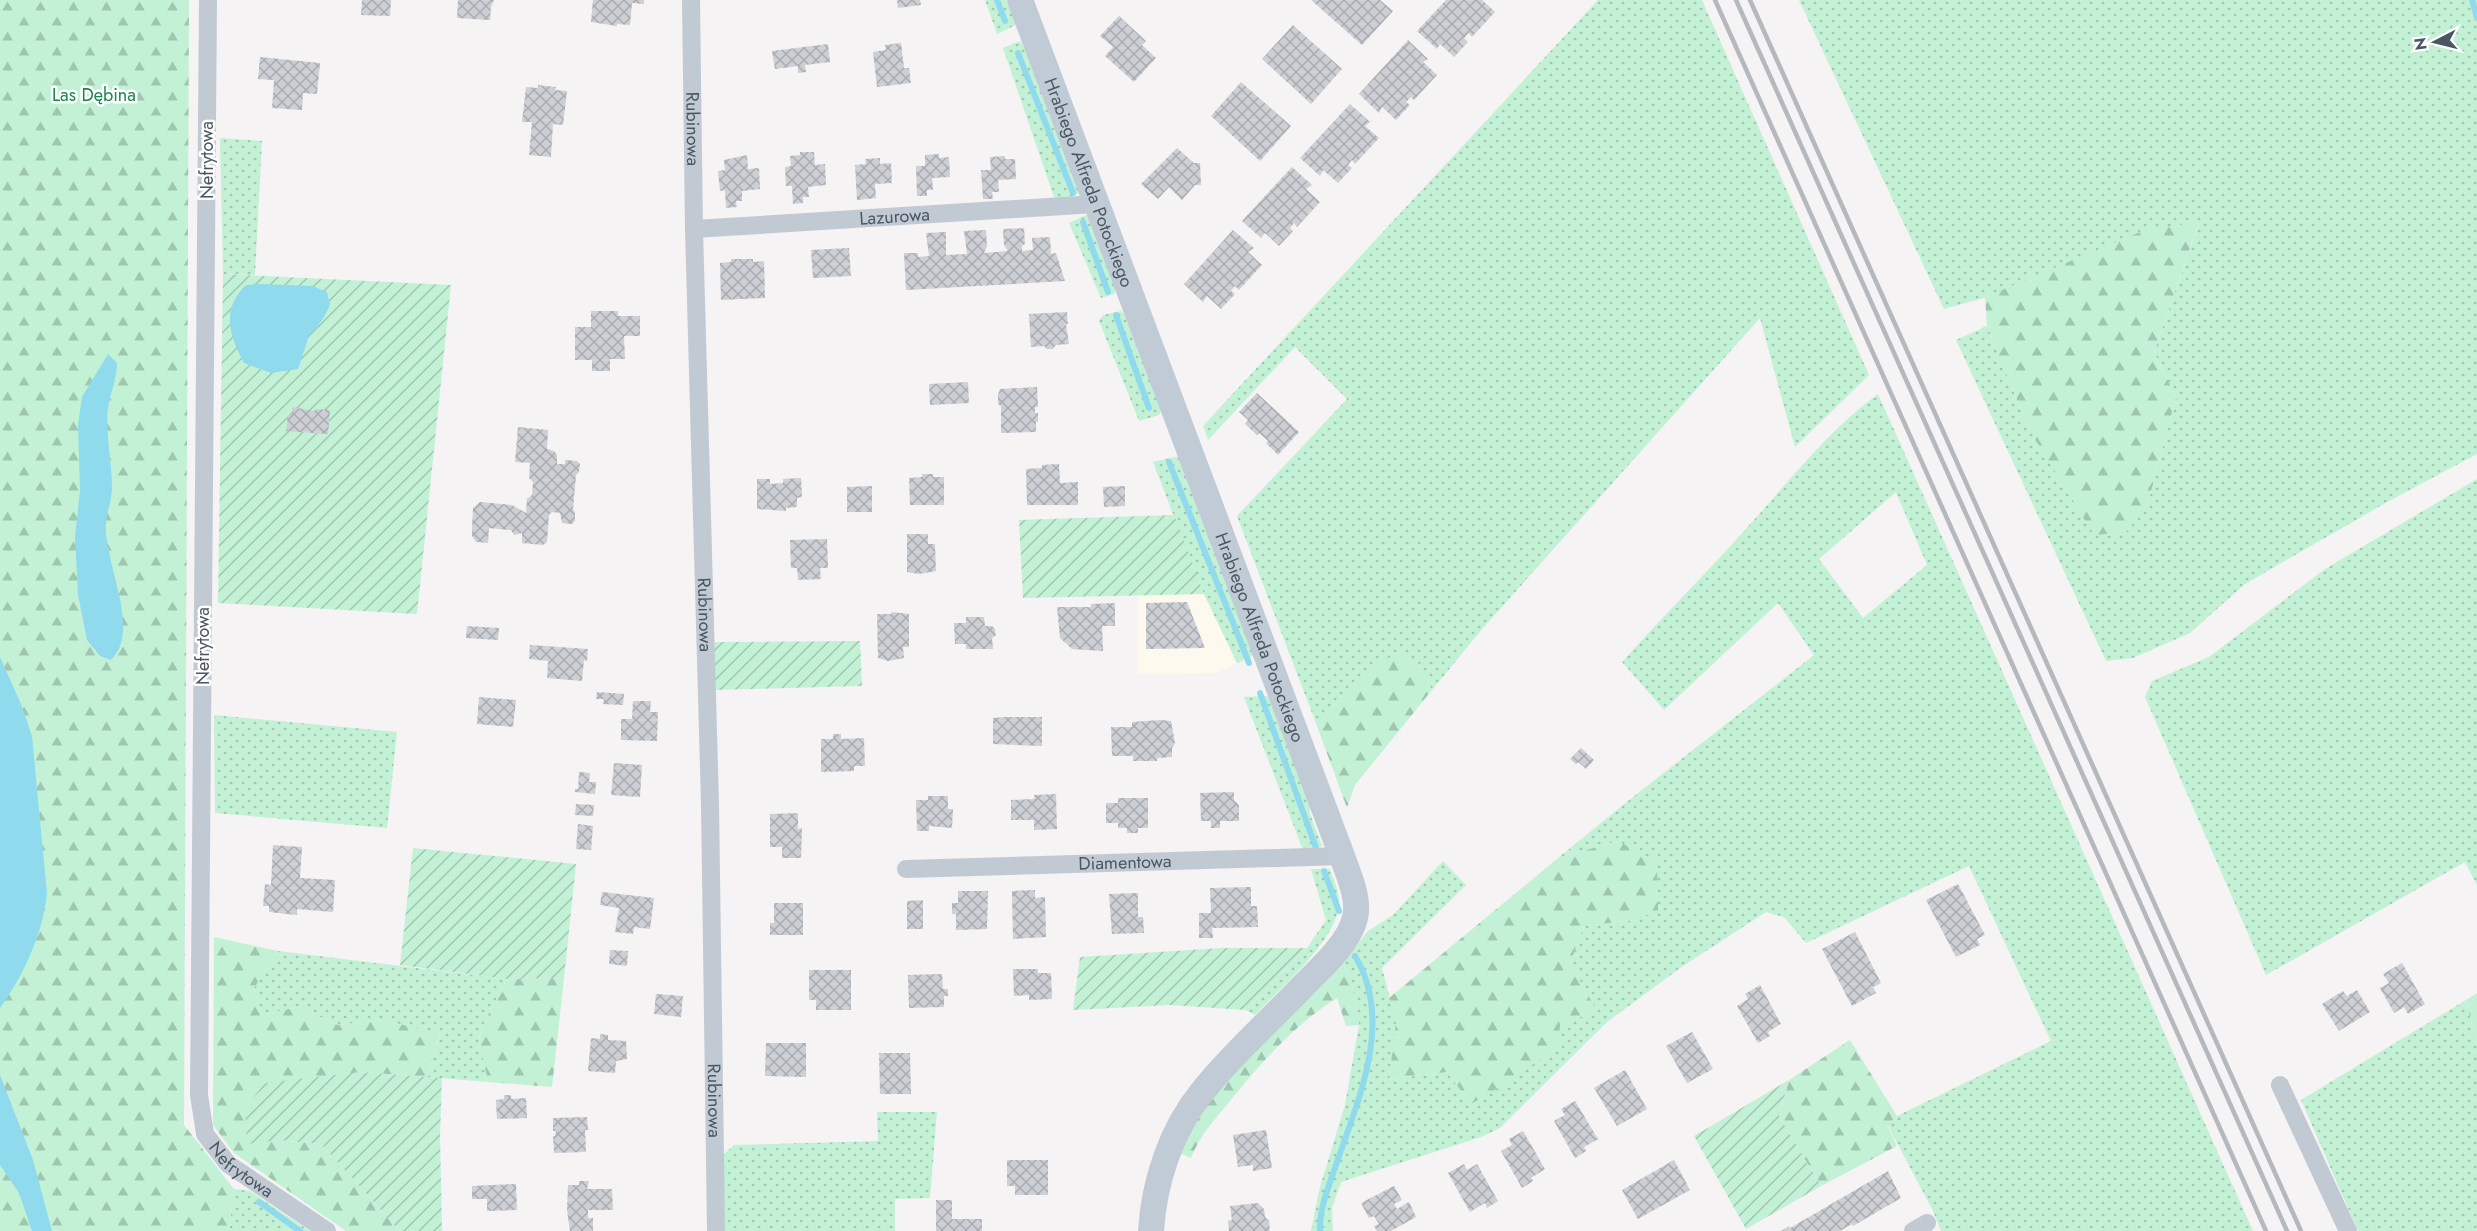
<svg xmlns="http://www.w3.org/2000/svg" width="2477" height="1231" font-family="Jost,sans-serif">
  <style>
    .commercial { fill: #fdf9ef }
    .grass { fill: url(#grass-dots); fill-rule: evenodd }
    .forest { fill: url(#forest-firs) }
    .garden { fill: url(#garden-furrows) }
    .water { fill: #90daee }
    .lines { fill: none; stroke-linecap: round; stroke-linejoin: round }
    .stream { stroke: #90daee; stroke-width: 6 }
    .building { fill: url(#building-cross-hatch) }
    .street { stroke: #c1cad2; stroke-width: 18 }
    .secondary { stroke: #c1cbd6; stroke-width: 26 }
    .rail { stroke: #b5b8bd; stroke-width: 4.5 }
    .labels { text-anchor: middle; stroke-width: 5; stroke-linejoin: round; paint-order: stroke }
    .park-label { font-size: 18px; fill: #17864f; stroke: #fff }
    .street-label { font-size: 18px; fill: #4a5661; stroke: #fff }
  </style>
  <defs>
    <pattern id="grass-dots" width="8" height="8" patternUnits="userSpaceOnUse" patternTransform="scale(1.5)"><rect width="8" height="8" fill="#c3f1d5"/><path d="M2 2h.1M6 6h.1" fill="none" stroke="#a0c6b0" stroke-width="1.8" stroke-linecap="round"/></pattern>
    <pattern id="forest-firs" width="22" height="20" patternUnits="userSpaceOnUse" patternTransform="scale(1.5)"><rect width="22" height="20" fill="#c3f1d5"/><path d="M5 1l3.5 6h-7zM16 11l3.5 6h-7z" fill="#a0c6b0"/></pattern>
    <pattern id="garden-furrows" width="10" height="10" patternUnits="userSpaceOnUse" patternTransform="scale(1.5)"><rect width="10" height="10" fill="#c3f1d5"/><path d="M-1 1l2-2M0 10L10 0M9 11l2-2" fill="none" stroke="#a0c6b0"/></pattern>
    <pattern id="building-cross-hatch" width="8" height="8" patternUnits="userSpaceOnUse" patternTransform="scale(1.5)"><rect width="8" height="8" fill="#cdcfd5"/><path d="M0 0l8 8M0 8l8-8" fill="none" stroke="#a8abb0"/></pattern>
  </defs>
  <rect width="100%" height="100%" fill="#f5f3f3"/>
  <!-- commercial -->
  <polygon class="commercial" points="1204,594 1237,663 1217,673 1138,674 1138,595"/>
  <!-- grass -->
  <g class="grass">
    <polygon points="985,0 1006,0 1016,25 997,34"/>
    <polygon points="1598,0 1702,0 1869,375 1795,447 1760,318 1483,628 1432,690 1417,661 1357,678 1317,726 1237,516 1347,399 1295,347 1208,440 1203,426"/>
    <polygon points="1799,0 2477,0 2477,454 2389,501 2245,584 2190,633 2133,658 2106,661 1956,340 1987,326 2029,429 2147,507 2176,397 2154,352 2199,223 1998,294 1944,309"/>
    <polygon points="1020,41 1024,47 1080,192 1067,201 1054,197 1003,48"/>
    <polygon points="220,138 262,141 255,275 223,274"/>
    <polygon points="1086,215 1090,218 1116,288 1114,294 1101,298 1069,223"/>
    <polygon points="1121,311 1124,313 1162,409 1159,415 1139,421 1099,321 1103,315"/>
    <path d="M 1878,394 L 2253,1231 L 1941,1231 L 1932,1209 L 1887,1124 L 1897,1116 L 2051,1041 L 1969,866 L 1806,943 L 1784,917 L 1766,912 L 1683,966 L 1607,1022 L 1500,1128 L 1481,1137 L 1341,1182 L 1332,1208 L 1333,1231 L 1311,1231 L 1320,1187 L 1345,1105 L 1359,1025 L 1351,979 L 1343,963 L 1368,931 L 1393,915 L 1443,861 L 1466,885 L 1382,968 L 1396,1022 L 1390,1079 L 1447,1072 L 1471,1104 L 1560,1025 L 1596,1011 L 1570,963 L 1584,926 L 1634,920 L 1618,841 L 1558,858 L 1633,797 L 1814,655 L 1778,603 L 1664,710 L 1622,662 C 1668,611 1717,562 1762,511 C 1799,469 1833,427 1878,394 ZM 1896,492 L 1927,565 L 1863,618 L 1819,559 Z"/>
    <polygon points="1179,456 1255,655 1237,663 1204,594 1153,462"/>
    <polygon points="2477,479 2477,885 2465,862 2266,975 2145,697 2152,681 2209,657 2325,569"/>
    <polygon points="1266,696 1271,697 1313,806 1309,811 1322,846 1306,852 1303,850 1244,697"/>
    <polygon points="214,715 397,732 387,828 215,813"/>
    <path d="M 1311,869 L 1330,869 C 1334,881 1340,893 1339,905 C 1335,943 1280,988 1255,1015 L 1246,1010 L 1307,948 L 1326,920 Z"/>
    <polygon points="278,951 507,979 485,1021 479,1038 488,1082 427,1077 440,1035 384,1020 338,1025 298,1007 261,1015 254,988"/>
    <polygon points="2466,1000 2477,1046 2477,1231 2358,1231 2301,1100"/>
    <polygon points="877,1112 937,1112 930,1198 895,1199 895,1231 724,1231 723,1155 734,1145 878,1141"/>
    <polygon points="234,1189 250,1191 310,1231 229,1231"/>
  </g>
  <!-- forest -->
  <g class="forest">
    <polygon points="0,0 189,0 184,1125 234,1189 229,1231 0,1231"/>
    <polygon points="2199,222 2154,352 2176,397 2147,507 2126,532 2094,535 2029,429 1987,326 1985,297 2145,230"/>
    <polygon points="1395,654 1417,661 1432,690 1355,785 1347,808 1317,726 1357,678"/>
    <polygon points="1618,841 1657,862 1658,911 1634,920 1584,926 1570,963 1597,1011 1560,1025 1558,1047 1500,1087 1471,1104 1447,1072 1389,1079 1396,1022 1389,998 1558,858"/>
    <polygon points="214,937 278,951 254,988 261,1015 298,1007 338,1025 384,1020 440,1034 427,1077 360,1072 247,1143 279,1140 321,1144 400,1231 346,1231 234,1153 213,1125"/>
    <path d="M 1343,963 L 1351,979 L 1359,1025 L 1346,1026 L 1337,998 C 1295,1024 1262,1062 1230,1101 C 1215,1119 1200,1135 1191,1158 L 1179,1153 L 1195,1115 L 1237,1069 Z"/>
    <polygon points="564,978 552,1087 488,1082 479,1039 485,1021 507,979"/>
    <polygon points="2477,993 2477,1046 2466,1000"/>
    <polygon points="1850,1040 1897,1116 1887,1125 1897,1146 1821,1186 1779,1116 1789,1080"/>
  </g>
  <!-- garden -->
  <g class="garden">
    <polygon points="223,274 451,285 417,614 218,603"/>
    <polygon points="1174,515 1204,594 1023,598 1019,520"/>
    <polygon points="860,641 862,686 715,690 712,642"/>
    <polygon points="413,848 576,864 564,978 507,979 400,965"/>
    <polygon points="1222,948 1307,948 1246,1010 1170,1005 1073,1010 1080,957"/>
    <polygon points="360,1072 442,1078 440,1136 442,1231 400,1231 321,1144 279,1140 247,1144 245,1108 265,1083"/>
    <polygon points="1789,1080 1779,1116 1821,1186 1746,1229 1694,1136"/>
  </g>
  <!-- water -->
  <g class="water">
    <path d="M 260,284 L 312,286 L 327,292 L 330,305 L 323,319 L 309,336 L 298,369 L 271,373 L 244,363 C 229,335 221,309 246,285 Z"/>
    <path d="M 108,354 L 117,363 C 117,380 110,392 108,408 C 105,432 112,462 112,487 C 112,500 107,511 106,523 C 105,532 107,542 109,551 C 114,583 137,635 111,660 L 100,656 L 87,640 L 78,595 L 75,537 L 80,490 L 78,425 L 82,397 Z"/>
    <path d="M 0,657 L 21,704 L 32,736 L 47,894 C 42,936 24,974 0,1008 Z"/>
    <polygon points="0,1075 33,1160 52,1231 32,1231 19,1193 0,1165"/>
  </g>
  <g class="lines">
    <!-- stream -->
    <g class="stream">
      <polyline points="997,0 1005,21"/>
      <polyline points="2472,0 2477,18"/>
      <polyline points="1018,53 1073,193"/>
      <polyline points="1083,222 1108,292"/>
      <polyline points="1116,315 1149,408"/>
      <polyline points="1169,462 1249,663"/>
      <polyline points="1260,693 1316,848"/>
      <polyline points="1324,871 1339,911"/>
      <polyline points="259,1202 300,1231"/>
      <path d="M 1320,1231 C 1319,1210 1328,1188 1335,1168 C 1357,1102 1395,1022 1355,956"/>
    </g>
  </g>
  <!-- building -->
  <g class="building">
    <polygon points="362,0 391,0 390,16 361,15"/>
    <polygon points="458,0 494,0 491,7 490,20 457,18"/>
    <polygon points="593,0 644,0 644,4 632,3 630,25 617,24 617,26 591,22"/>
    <polygon points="897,0 920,0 921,5 898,8"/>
    <polygon points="1311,0 1380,0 1393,11 1362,45"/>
    <polygon points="1446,0 1482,0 1495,12 1472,37 1469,33 1464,38 1468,42 1454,57 1440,44 1437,49 1417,31"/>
    <polygon points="1119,16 1146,41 1142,45 1156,58 1134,82 1105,56 1113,47 1100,36"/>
    <polygon points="1293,25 1342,69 1311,104 1262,59"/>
    <polygon points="1408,40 1428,59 1423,62 1437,75 1414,100 1411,97 1406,102 1410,105 1396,120 1382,107 1379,113 1359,94"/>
    <polygon points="901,43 904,68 909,68 911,83 877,87 873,52 886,50 885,45"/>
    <polygon points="828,44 830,62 805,65 806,72 798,73 798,66 775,69 772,51"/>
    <polygon points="260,57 320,63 317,94 303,93 302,110 272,108 274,80 258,79"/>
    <polygon points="1241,82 1291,126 1260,161 1211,116"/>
    <polygon points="538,85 556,87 555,90 567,91 563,125 553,124 551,157 529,155 532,122 522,122 526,87 538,88"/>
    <polygon points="1350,104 1370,122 1365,126 1379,138 1355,164 1352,160 1348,165 1352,168 1338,183 1323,170 1320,176 1300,158"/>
    <polygon points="1177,148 1194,163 1200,163 1201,185 1195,185 1182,200 1169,187 1158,199 1141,184"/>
    <polygon points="800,152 814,152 815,165 825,164 826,185 808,187 809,197 803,197 803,203 793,204 792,186 786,186 785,167 791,166 790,156 800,155"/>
    <polygon points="939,154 939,158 949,157 950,177 932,178 933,190 927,190 927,196 917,196 916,166 925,166 925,155"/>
    <polygon points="747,155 748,169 759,168 760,189 742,191 742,201 736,201 737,207 726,208 725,190 720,191 718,171 725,170 724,160"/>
    <polygon points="1005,156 1005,159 1015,159 1016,179 998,180 999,192 992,192 993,199 983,199 981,170 991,170 990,157"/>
    <polygon points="880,158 880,164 891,163 892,183 875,184 876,198 857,200 855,165 866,164 865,159"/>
    <polygon points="1292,167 1312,185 1306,189 1320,202 1297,227 1294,223 1290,228 1293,231 1279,246 1265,233 1261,238 1242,221"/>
    <polygon points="1024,228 1025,244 1022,246 1022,251 1033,250 1032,238 1050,237 1051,254 1056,253 1065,281 906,290 904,253 918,253 918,257 929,256 926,233 946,232 946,255 967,254 964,231 986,230 987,246 984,253 1008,251 1004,245 1003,229"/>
    <polygon points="1233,230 1254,248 1248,252 1262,265 1239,290 1235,286 1231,291 1235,294 1221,309 1207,296 1203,302 1184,284"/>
    <polygon points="849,248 851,276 813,278 811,250"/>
    <polygon points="731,259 753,259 753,262 764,261 765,298 721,300 720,263 731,262"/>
    <polygon points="591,311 618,311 618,316 640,316 640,336 624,336 625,359 610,359 610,371 592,371 592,360 575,360 575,327 591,327"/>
    <polygon points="1067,312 1068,324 1066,324 1069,344 1056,345 1053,349 1047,349 1044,346 1031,347 1029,314"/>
    <polygon points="968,382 969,403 930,405 929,384"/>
    <polygon points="1037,387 1038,407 1035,407 1035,413 1038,413 1038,422 1036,422 1036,432 1001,433 1001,406 998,404 998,395 1000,389"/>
    <polygon points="1257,393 1299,432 1278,455 1266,443 1268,441 1259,433 1257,435 1245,424 1248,420 1239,412"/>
    <polygon points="292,407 315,411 315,409 330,410 328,434 286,431 288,415 292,415"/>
    <polygon points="518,427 548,430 547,449 554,451 557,455 557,464 565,464 565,460 577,461 580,464 579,472 576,475 573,509 575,513 575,521 572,524 562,523 560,513 552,512 549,515 547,542 543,545 522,543 522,533 514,535 511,530 489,528 488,543 476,542 472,536 472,528 473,508 480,502 512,505 526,513 527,499 532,495 533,482 529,478 530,463 515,462"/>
    <polygon points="1059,464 1060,483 1078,482 1078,505 1027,505 1026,469 1042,468 1042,465"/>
    <polygon points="922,474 933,474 933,477 944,477 944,505 910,505 909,478 922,477"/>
    <polygon points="801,478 802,497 797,498 797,507 786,508 786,511 757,509 757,479 770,479 770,484 783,483 783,479"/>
    <polygon points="872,486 872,512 847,512 847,487"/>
    <polygon points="1125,486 1125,506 1104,507 1103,487"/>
    <polygon points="907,534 928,534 928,544 935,544 936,571 919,574 907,572"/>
    <polygon points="827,539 828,568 820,568 821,579 798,580 797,568 791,568 790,540"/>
    <polygon points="1187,602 1205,648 1146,649 1146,603"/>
    <polygon points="1115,603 1115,626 1102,626 1103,651 1072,649 1060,638 1057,607 1091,607 1091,604"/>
    <polygon points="892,612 909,614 909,647 903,647 904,658 888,661 878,658 877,614 891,614"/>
    <polygon points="966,617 984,617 985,626 992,626 995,629 996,635 992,638 993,649 966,649 966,644 955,644 954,623 966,623"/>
    <polygon points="467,626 499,628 498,640 466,638"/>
    <polygon points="530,645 588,649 587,661 584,660 582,681 547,678 548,661 529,659"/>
    <polygon points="597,692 624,694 623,705 603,704 604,699 596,699"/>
    <polygon points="479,697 516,700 513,727 477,724"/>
    <polygon points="633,701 651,701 650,712 658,712 657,741 621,740 621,719 632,719"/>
    <polygon points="1004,717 1042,717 1042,746 993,744 993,718"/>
    <polygon points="1161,720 1171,721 1175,743 1172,748 1172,757 1157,758 1157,761 1133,761 1133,756 1112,756 1111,727 1132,727 1132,722"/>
    <polygon points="833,734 841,734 841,739 864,738 865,766 854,766 854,771 821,772 821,739 833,739"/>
    <polygon points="1581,748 1594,760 1586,769 1578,762 1576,764 1570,759"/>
    <polygon points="614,763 642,765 640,797 611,795"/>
    <polygon points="579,772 590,773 589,782 596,782 595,794 575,792 575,789 578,789"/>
    <polygon points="1234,792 1234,800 1239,805 1239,821 1220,821 1220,828 1211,828 1211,821 1201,821 1200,793"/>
    <polygon points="1056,794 1057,829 1034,830 1034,820 1011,820 1011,800 1034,799 1034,795"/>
    <polygon points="928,796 948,796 948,809 953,809 952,828 929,826 929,831 917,831 916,800 928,800"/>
    <polygon points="1118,798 1148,798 1148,828 1138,828 1138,833 1127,833 1127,828 1118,828 1118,823 1106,823 1106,803 1118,803"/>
    <polygon points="576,804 594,805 593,816 575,815"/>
    <polygon points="798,813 798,829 802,828 801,858 782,858 782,847 770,847 770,814"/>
    <polygon points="578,824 593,826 591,850 576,849"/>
    <polygon points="273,845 302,847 300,878 335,880 333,912 297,909 297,915 269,912 269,906 263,906 265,884 271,885"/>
    <polygon points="1958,884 1985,935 1977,939 1980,945 1956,957 1926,900"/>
    <polygon points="1251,887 1251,906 1257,906 1258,927 1212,928 1213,938 1199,938 1199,913 1211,913 1210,888"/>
    <polygon points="1035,890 1035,898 1045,897 1046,937 1013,939 1012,891"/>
    <polygon points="958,891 988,891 987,929 956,930 956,914 952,914 952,903 958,903"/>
    <polygon points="602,892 654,898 650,929 634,927 633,934 615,932 619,908 600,905"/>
    <polygon points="1138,893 1138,917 1143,917 1144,933 1112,934 1109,894"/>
    <polygon points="923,900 923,929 907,929 907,901"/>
    <polygon points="774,903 803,903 803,935 770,935 770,923 774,923"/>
    <polygon points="1855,932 1881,983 1873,987 1876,993 1852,1006 1822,949"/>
    <polygon points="610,950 628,951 627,966 609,964"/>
    <polygon points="2402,963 2425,1004 2408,1014 2404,1007 2394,1013 2380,988 2389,983 2383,974"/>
    <polygon points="1013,969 1038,969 1038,973 1051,973 1052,999 1029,1000 1029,995 1014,996"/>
    <polygon points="809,970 851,970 851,1010 816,1010 816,1000 809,1000"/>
    <polygon points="942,974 943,989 948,989 948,996 944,996 944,1007 909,1008 908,975"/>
    <polygon points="1760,985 1781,1024 1768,1032 1770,1036 1758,1043 1737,1006 1748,999 1745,994"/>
    <polygon points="2357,990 2370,1012 2339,1031 2322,1004 2343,991 2347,996"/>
    <polygon points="656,994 683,996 681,1017 654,1014"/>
    <polygon points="1692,1032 1713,1069 1687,1083 1666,1046"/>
    <polygon points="600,1034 608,1035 608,1040 626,1041 627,1059 616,1061 615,1073 588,1071 591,1038 600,1039"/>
    <polygon points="766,1043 806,1043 806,1077 765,1076"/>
    <polygon points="879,1053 910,1053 911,1094 880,1094"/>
    <polygon points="1625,1070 1647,1109 1617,1126 1594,1088"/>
    <polygon points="504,1095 511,1095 511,1099 526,1098 527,1118 497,1119 496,1100 504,1099"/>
    <polygon points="1575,1101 1598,1139 1584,1147 1586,1151 1575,1158 1554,1121 1565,1115 1561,1109"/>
    <polygon points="587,1117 588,1130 585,1130 586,1152 554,1153 553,1136 555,1136 556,1131 553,1131 553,1118"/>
    <polygon points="1266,1130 1272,1168 1253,1171 1253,1165 1238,1167 1233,1135"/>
    <polygon points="1523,1131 1545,1169 1531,1178 1533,1181 1522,1188 1501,1151 1512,1145 1509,1139"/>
    <polygon points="1007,1160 1048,1160 1048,1195 1015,1195 1015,1186 1007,1186"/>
    <polygon points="1674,1160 1690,1190 1638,1219 1622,1190"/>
    <polygon points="1464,1164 1467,1170 1477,1164 1498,1201 1487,1208 1485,1203 1470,1212 1448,1173"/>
    <polygon points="1888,1171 1901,1198 1853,1226 1852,1224 1840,1231 1781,1231 1789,1226 1790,1228"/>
    <polygon points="579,1181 589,1181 587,1189 612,1189 613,1210 588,1210 588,1218 593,1218 593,1231 570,1231 567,1210 568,1185 579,1185"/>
    <polygon points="516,1184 517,1210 487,1211 487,1199 472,1199 472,1186"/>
    <polygon points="1394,1186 1402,1200 1394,1204 1397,1209 1409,1202 1416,1217 1391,1231 1377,1231 1374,1226 1379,1224 1374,1216 1369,1218 1361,1203"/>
    <polygon points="936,1200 952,1200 952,1219 982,1219 982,1231 936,1231"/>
    <polygon points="1258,1203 1264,1209 1265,1217 1269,1221 1270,1231 1229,1231 1228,1221 1232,1220 1230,1206"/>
  </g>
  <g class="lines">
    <!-- street -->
    <g class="street">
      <path id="s1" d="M 208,0 L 199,1095 L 205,1134 L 228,1164 L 327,1231"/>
      <path id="s2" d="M 691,0 L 694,229 L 710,804 L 716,1231"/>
      <path id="s3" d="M 694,229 L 1096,204"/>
      <path id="s4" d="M 906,869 L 1342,856"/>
      <polyline points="2280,1085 2348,1231"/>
      <polyline points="1913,1231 1927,1223"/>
    </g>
    <!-- secondary -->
    <path class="secondary" id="s5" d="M 1020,0 L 1342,856 C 1348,874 1360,898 1355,918 C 1349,943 1321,968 1303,986 C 1271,1020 1231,1055 1202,1092 C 1171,1130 1154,1182 1151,1231"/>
    <!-- rail -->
    <g class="rail">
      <polyline points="1715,0 2266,1231"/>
      <polyline points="1736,0 2287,1231"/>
      <polyline points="1750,0 2301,1231"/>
    </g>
  </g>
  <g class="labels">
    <!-- park labels -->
    <g class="park-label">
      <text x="94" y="101">Las Dębina</text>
    </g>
    <!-- street labels -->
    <g class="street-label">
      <text dy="6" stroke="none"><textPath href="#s2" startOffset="129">Rubinowa</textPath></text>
      <text transform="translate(207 160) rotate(-90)" y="6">Nefrytowa</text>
      <text dy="6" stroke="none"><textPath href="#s5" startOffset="195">Hrabiego Alfreda Potockiego</textPath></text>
      <text dy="6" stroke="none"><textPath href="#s3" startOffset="201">Lazurowa</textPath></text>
      <text dy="6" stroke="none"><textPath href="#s2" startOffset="615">Rubinowa</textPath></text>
      <text dy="6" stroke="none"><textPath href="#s5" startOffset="681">Hrabiego Alfreda Potockiego</textPath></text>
      <text transform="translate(203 646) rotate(-90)" y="6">Nefrytowa</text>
      <text dy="6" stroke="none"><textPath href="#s4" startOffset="219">Diamentowa</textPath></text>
      <text dy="6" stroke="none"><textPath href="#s2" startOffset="1101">Rubinowa</textPath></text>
      <text dy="6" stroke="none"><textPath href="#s1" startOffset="1186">Nefrytowa</textPath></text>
    </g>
  </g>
  <!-- north arrow -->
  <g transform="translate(2435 42) rotate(263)" stroke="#ffffff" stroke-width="4.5" paint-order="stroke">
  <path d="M0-4.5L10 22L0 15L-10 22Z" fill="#4a5661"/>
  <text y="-9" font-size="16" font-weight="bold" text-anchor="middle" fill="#4a5661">N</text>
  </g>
</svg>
